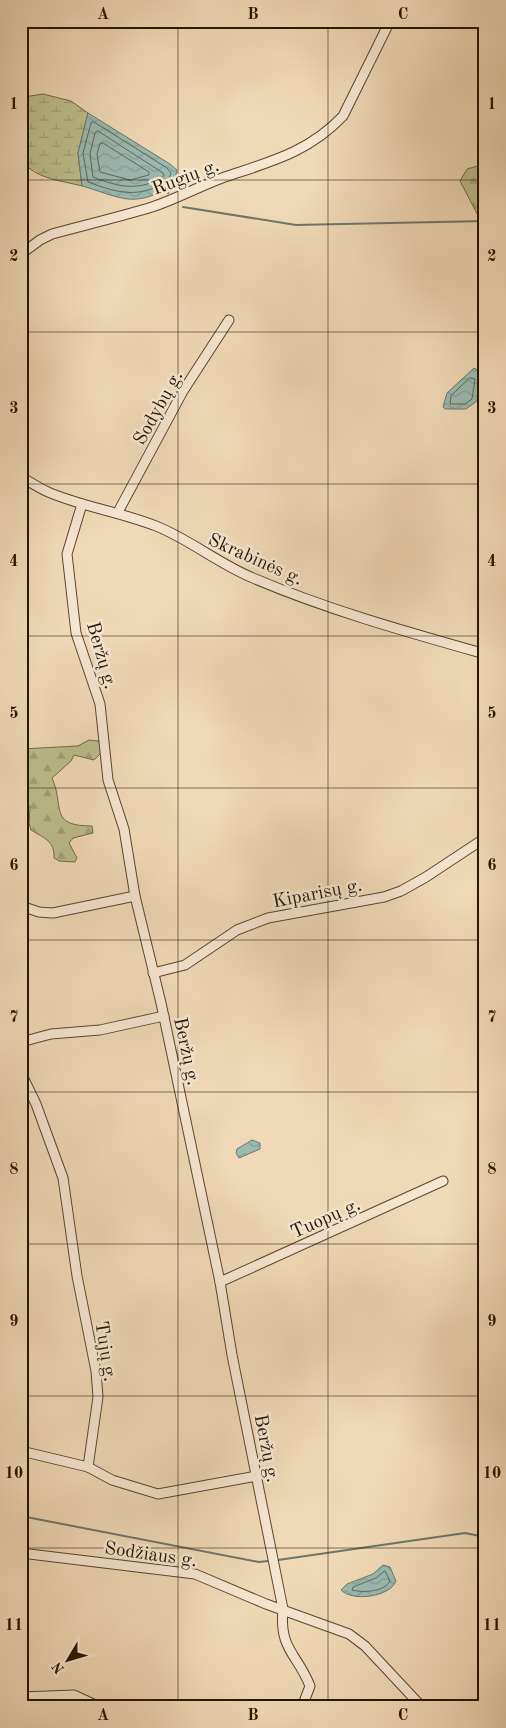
<svg xmlns="http://www.w3.org/2000/svg" width="506" height="1728" font-family="'Old Standard TT',serif">
  <style>
    .forest { fill: url(#forest-firs); stroke: #706a46 }
    .wetland { fill: url(#wetland-marsh); stroke: #706a46 }
    .water { fill: url(#water-waves); stroke: #6b786b }
    .lines { fill: none; stroke-linecap: round; stroke-linejoin: round }
    .shore { stroke: #606859; stroke-width: 1 }
    .stream { stroke: #6b786b; stroke-width: 2 }
    .minor-casing { stroke: #58462e; stroke-width: 11 }
    .minor { stroke: #f5e6d0; stroke-width: 9 }
    .grid { fill: none; stroke: #251500; stroke-width: 1; stroke-opacity: 0.55 }
    .labels { text-anchor: middle; stroke-width: 5; stroke-linejoin: round; paint-order: stroke }
    .street-label { font-size: 19px; fill: #251500; stroke: #f5e6d0 }
    .neatline { fill: none; stroke: #251500; stroke-width: 2 }
    .grid-label { font-size: 16px; text-anchor: middle; font-weight: bold; fill: #251500 }
  </style>
  <defs>
    <pattern id="forest-firs" width="22" height="20" patternUnits="userSpaceOnUse" patternTransform="scale(1.25)"><rect width="22" height="20" fill="#bcbe8c"/><path d="M5 1l3.5 6h-7zM16 11l3.5 6h-7z" fill="#a1a277"/></pattern>
    <pattern id="wetland-marsh" width="20" height="14" patternUnits="userSpaceOnUse" patternTransform="scale(1.25)"><rect width="20" height="14" fill="#bcbe8c"/><path d="M1 5h8M5 5V1M11 12h8M15 12V8" fill="none" stroke="#a1a277"/></pattern>
    <pattern id="water-waves" width="16" height="10" patternUnits="userSpaceOnUse" patternTransform="scale(1.25)"><rect width="16" height="10" fill="#9abab2"/><path d="M0 5q4-4 8 0t8 0" fill="none" stroke="#859f97"/></pattern>
  </defs>
  <rect width="100%" height="100%" fill="#f0d9b6"/>
  <filter id="stains"><feTurbulence type="fractalNoise" baseFrequency=".004" numOctaves="4"/><feColorMatrix values="0 0 0 0 .2 0 0 0 0 .09 0 0 0 0 .02 0 0 0 .5 -.17"/></filter>
  <radialGradient id="worn" r=".72"><stop offset=".6" stop-color="#630" stop-opacity="0"/><stop offset="1" stop-color="#630" stop-opacity=".3"/></radialGradient>
  <!-- forest -->
  <g class="forest">
    <polygon points="485,164 485,229 460,181 467,169"/>
    <path d="M 89,740 L 98,741 L 102,746 L 101,753 L 94,760 L 74,755 L 71,761 L 52,778 C 65,807 48,826 92,826 L 93,833 L 73,838 L 69,843 L 77,858 L 75,862 L 59,861 L 54,858 C 55,841 44,838 31,830 L 29,823 L 30,807 L 21,797 L 21,749 L 78,746 Z"/>
  </g>
  <!-- wetland -->
  <path class="wetland" d="M 43,94 L 71,101 L 88,113 L 78,153 L 82,186 C 64,181 27,178 21,156 C 18,141 21,116 21,101 L 24,97 Z"/>
  <!-- water -->
  <g class="water">
    <path d="M 88,113 L 170,164 L 177,170 C 175,190 146,201 128,199 C 112,197 97,190 82,186 L 78,153 Z"/>
    <polygon points="474,368 481,372 477,401 466,409 445,409 443,407 447,393"/>
    <polygon points="252,1140 260,1143 260,1149 239,1158 236,1153 237,1149"/>
    <path d="M 383,1565 L 390,1567 L 396,1581 C 390,1597 352,1602 341,1590 L 347,1584 L 373,1574 Z"/>
  </g>
  <g class="lines">
    <!-- shore -->
    <g class="shore">
      <path d="M 94,122 L 167,168 L 171,173 L 168,181 C 138,199 118,193 88,182 L 83,153 L 91,123 Z"/>
      <path d="M 98,131 L 163,173 L 164,176 C 140,192 118,187 93,177 L 90,154 L 95,133 Z"/>
      <polygon points="103,143 149,172 149,175 130,180 100,172 97,154 100,144"/>
      <polygon points="470,378 475,379 472,399 465,404 450,404 451,396"/>
      <path d="M 385,1571 L 390,1581 C 384,1592 363,1593 352,1590 L 353,1587 L 376,1578 Z"/>
    </g>
    <!-- stream -->
    <g class="stream">
      <polyline points="164,189 168,193"/>
      <polyline points="183,207 296,225 485,221"/>
      <polyline points="21,1516 259,1562 268,1561"/>
      <polyline points="278,1560 465,1533 485,1537"/>
    </g>
    <defs>
      <g id="minor">
        <path d="M 21,254 L 40,240 L 52,234 C 85,225 119,217 152,207 C 176,199 198,187 222,178 C 269,162 308,153 343,116 L 390,21"/>
        <path d="M 21,477 C 30,482 39,488 48,492 C 83,507 121,512 156,526 C 189,539 219,564 253,578 C 328,610 407,632 485,654"/>
        <path d="M 82,504 L 67,554 L 76,633 L 100,704 L 108,780 L 124,829 L 135,896 L 161,1003 L 220,1282 L 232,1355 L 283,1609 C 279,1650 297,1653 310,1686 L 302,1707"/>
        <polyline points="118,512 183,391 229,320"/>
        <polyline points="21,906 39,912 53,913 135,896"/>
        <polyline points="153,973 185,965 237,930 268,918 384,897 401,891 426,877 485,838"/>
        <polyline points="21,1042 51,1034 100,1030 164,1016"/>
        <polyline points="21,1073 36,1104 63,1178 77,1276 96,1371 98,1397 88,1467 112,1480 158,1494 257,1476"/>
        <polyline points="220,1282 443,1181"/>
        <polyline points="21,1451 88,1467"/>
        <polyline points="21,1553 195,1574 266,1604 349,1634 365,1646 422,1707"/>
        <polyline points="21,1697 74,1695 100,1707"/>
      </g>
    </defs>
    <!-- minor casing -->
    <use href="#minor" class="minor-casing"/>
    <!-- minor -->
    <use href="#minor" class="minor"/>
  </g>
  <!-- grid -->
  <path class="grid" d="M 178,21 L 178,1707M 328,21 L 328,1707M 21,180 L 485,180M 21,332 L 485,332M 21,484 L 485,484M 21,636 L 485,636M 21,788 L 485,788M 21,940 L 485,940M 21,1092 L 485,1092M 21,1244 L 485,1244M 21,1396 L 485,1396M 21,1548 L 485,1548"/>
  <g class="labels">
    <!-- street labels -->
    <g class="street-label">
      <text transform="translate(185 176) rotate(-21)" y="7">Rugių g.</text>
      <text transform="translate(157 407) rotate(-61)" y="7">Sodybų g.</text>
      <text transform="translate(256 558) rotate(24)" y="7">Skrabinės g.</text>
      <text transform="translate(103 655) rotate(74)" y="7">Beržų g.</text>
      <text transform="translate(317 892) rotate(-11)" y="7">Kiparisų g.</text>
      <text transform="translate(188 1051) rotate(78)" y="7">Beržų g.</text>
      <text transform="translate(325 1217) rotate(-24)" y="7">Tuopų g.</text>
      <text transform="translate(107 1351) rotate(81)" y="7">Tujų g.</text>
      <text transform="translate(268 1448) rotate(79)" y="7">Beržų g.</text>
      <text transform="translate(151 1553) rotate(8)" y="7">Sodžiaus g.</text>
    </g>
  </g>
  <!-- margin -->
  <rect width="506" height="1728" fill="none" stroke="#f0d9b6" stroke-width="55"/>
  <!-- north arrow -->
  <g transform="translate(68 1660) rotate(232)" stroke="#f5e6d0" stroke-width="4" paint-order="stroke">
  <path d="M0-4L9 19L0 12L-9 19Z" fill="#251500"/>
  <text y="-8" font-size="14" font-weight="bold" text-anchor="middle" fill="#251500">N</text>
  </g>
  <rect x="28" y="28" width="450" height="1672" class="neatline"/>
  <g class="grid-label">
    <text x="103" y="19">A</text>
    <text x="253" y="19">B</text>
    <text x="403" y="19">C</text>
    <text x="14" y="109">1</text>
    <text x="492" y="109">1</text>
    <text x="14" y="261">2</text>
    <text x="492" y="261">2</text>
    <text x="14" y="413">3</text>
    <text x="492" y="413">3</text>
    <text x="14" y="566">4</text>
    <text x="492" y="566">4</text>
    <text x="14" y="718">5</text>
    <text x="492" y="718">5</text>
    <text x="14" y="870">6</text>
    <text x="492" y="870">6</text>
    <text x="14" y="1022">7</text>
    <text x="492" y="1022">7</text>
    <text x="14" y="1174">8</text>
    <text x="492" y="1174">8</text>
    <text x="14" y="1326">9</text>
    <text x="492" y="1326">9</text>
    <text x="14" y="1478">10</text>
    <text x="492" y="1478">10</text>
    <text x="14" y="1630">11</text>
    <text x="492" y="1630">11</text>
    <text x="103" y="1720">A</text>
    <text x="253" y="1720">B</text>
    <text x="403" y="1720">C</text>
  </g>
  <rect width="100%" height="100%" filter="url(#stains)"/>
  <rect width="100%" height="100%" fill="url(#worn)"/>
</svg>
